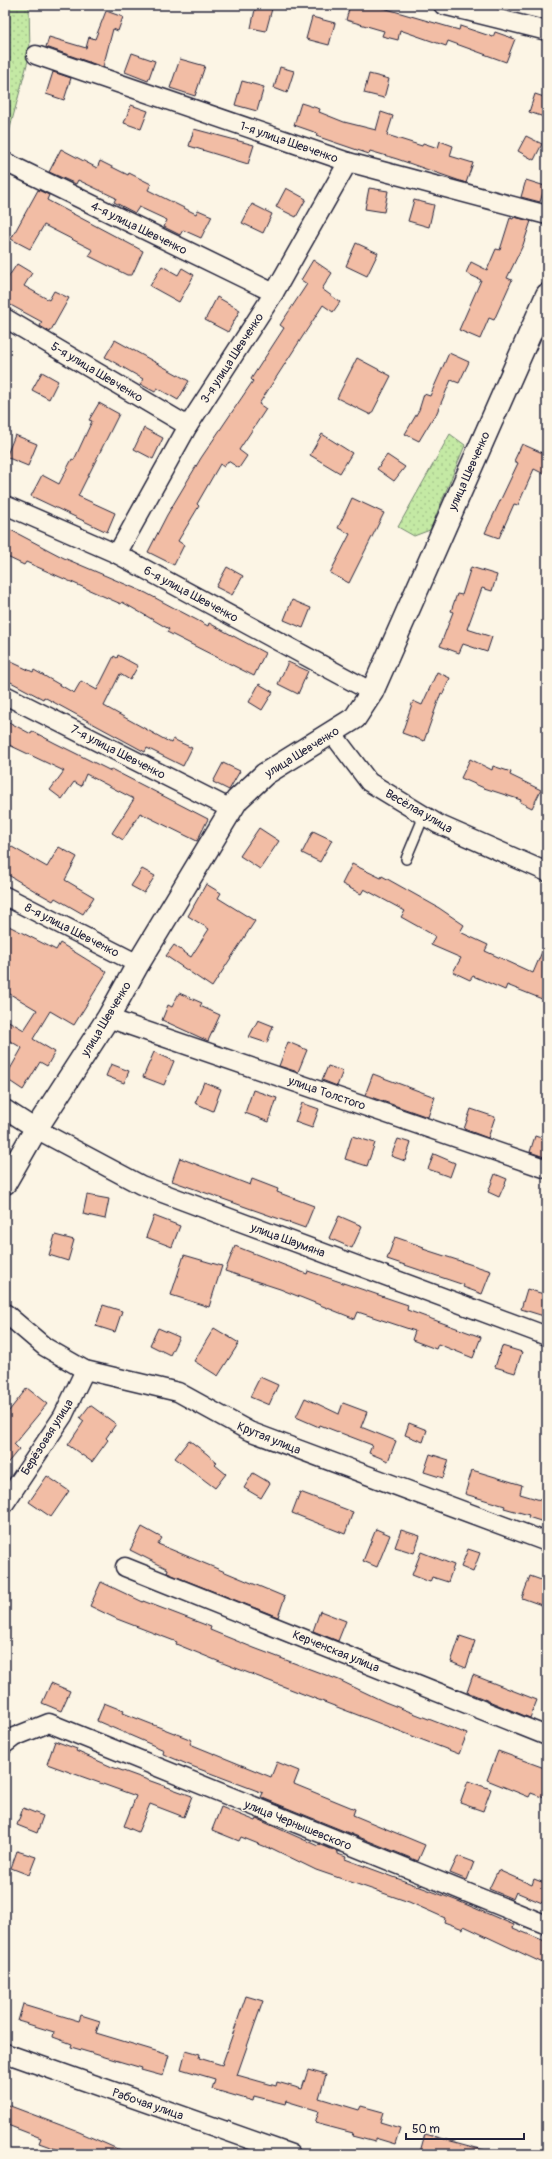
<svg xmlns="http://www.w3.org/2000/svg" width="552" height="2159" font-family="Pangolin,sans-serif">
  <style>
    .grass { fill: url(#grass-dots); stroke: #738670 }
    .building { fill: #f2bda5; stroke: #22223b }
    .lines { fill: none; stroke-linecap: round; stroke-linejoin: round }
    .service-casing { stroke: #22223b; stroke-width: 12 }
    .minor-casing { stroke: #22223b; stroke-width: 21 }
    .secondary-casing { stroke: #22223b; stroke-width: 25 }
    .service { stroke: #fcf5e5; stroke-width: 9 }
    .minor { stroke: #fcf5e5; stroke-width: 18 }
    .secondary { stroke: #fcf5e5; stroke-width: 22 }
    .labels { text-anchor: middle; stroke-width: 3; stroke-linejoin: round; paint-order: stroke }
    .street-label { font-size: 12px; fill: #22223b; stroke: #fcf5e5 }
  </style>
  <defs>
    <pattern id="grass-dots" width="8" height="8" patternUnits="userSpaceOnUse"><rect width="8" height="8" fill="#c4e9a4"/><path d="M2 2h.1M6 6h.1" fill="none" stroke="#a8c88e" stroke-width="1.8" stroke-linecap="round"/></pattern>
  </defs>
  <rect width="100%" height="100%" fill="#fcf5e5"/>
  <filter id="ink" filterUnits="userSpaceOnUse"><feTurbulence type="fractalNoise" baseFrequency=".025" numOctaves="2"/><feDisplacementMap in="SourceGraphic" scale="8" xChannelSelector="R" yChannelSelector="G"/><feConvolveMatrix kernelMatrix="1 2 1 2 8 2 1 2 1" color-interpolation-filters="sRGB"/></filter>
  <g filter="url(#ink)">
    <!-- grass -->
    <g class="grass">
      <polygon points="5,5 29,5 30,53 5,147"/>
      <polygon points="450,434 465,445 430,530 414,536 398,527"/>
    </g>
    <!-- building -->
    <g class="building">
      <polygon points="256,5 273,5 266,31 251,28"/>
      <polygon points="350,5 373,5 459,30 460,26 493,37 495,32 515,39 506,62 448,41 446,46 400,30 398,40 382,36 384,31 346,20"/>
      <polygon points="106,11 123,17 118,31 113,29 103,67 46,47 49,37 86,48 89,37 95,39"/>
      <polygon points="312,17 335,23 329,45 306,39"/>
      <polygon points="132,53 155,61 148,81 125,72"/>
      <polygon points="180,59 205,66 195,96 170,88"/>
      <polygon points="280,67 294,71 287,93 274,88"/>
      <polygon points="53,72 71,78 64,100 46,94"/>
      <polygon points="369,74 389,79 384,98 364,93"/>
      <polygon points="242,81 264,87 257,111 235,105"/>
      <polygon points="535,94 547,98 547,118 529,112"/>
      <polygon points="301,103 320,109 319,112 344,122 376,130 381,112 393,116 387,135 422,146 423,143 438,148 440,141 453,146 450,156 473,163 466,183 397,159 370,151 369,154 316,136 317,133 294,125"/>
      <polygon points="131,105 148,111 141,129 124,123"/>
      <polygon points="194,129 254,145 248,164 189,146"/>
      <polygon points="526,136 542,144 534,160 518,151"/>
      <polygon points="61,149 97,168 100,161 128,175 129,173 151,184 148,190 196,214 198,210 212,216 201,238 183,230 180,235 164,227 167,220 139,207 135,213 114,202 116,198 78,180 76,184 49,172"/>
      <polygon points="526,180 545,186 540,202 521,197"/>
      <polygon points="286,188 306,199 296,217 276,207"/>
      <polygon points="369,188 388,191 384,212 365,209"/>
      <polygon points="38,190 49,195 47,200 143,251 132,275 127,275 89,256 93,250 44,225 30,249 11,239"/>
      <polygon points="414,200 434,205 429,227 408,221"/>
      <polygon points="252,204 272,214 263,233 242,223"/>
      <polygon points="514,217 531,221 523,245 507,278 512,280 494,320 489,318 480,339 459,330 481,280 466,273 471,262 487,270 496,249 500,250 510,218 513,219"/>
      <polygon points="356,243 378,253 367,276 346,266"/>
      <polygon points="313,260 332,273 322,289 340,302 333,312 323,305 259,404 266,409 239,450 247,456 239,468 228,461 224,467 220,464 197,504 199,506 178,541 184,545 174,565 148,552 167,515 201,458 253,381 251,379 284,328 280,325 307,284 301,280"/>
      <polygon points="17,264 32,273 24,286 49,300 54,291 69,298 50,332 40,326 42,322 5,302 5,282"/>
      <polygon points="162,266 178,275 182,268 194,275 179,302 150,286"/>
      <polygon points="217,297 240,310 228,332 205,320"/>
      <polygon points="115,340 189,381 178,400 157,388 155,392 140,384 143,379 105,357"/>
      <polygon points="449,353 469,362 459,383 451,380 435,417 434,416 419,441 405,434 419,410 424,394 430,396"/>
      <polygon points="357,358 391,376 371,415 337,398"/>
      <polygon points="42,372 58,381 49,399 32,390"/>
      <polygon points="99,403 119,414 78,496 115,513 107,532 31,496 42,475 59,484 72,459 74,460 92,421 89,420"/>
      <polygon points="144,428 163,438 153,459 134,449"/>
      <polygon points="322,434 352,453 340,473 310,455"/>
      <polygon points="15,435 37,444 28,466 6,457"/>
      <polygon points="522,444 547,455 547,466 544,474 534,469 518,505 514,504 499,538 485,533 518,463 514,461"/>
      <polygon points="387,455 405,467 394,481 377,469"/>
      <polygon points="352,498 384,513 349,583 330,573 350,534 338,528"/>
      <polygon points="5,527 64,558 146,593 208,626 209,623 265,653 254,676 167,632 169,629 122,602 121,604 26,562 24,565 5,556"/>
      <polygon points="227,567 243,576 232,595 216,587"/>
      <polygon points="471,567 497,575 492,591 482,588 467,629 492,637 487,652 463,644 459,653 440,646 453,612 451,611 457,594 462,595"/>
      <polygon points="292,600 311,608 303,628 284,620"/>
      <polygon points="118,655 138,666 130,680 120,674 104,706 171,743 173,739 192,748 183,766 147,748 145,752 44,697 43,699 5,679 5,659 33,672 34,670 74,693 81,681 97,690 114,656 117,658"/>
      <polygon points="288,662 308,671 298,694 278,684"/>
      <polygon points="437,672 450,678 443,694 441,693 424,741 402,733 413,701 422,705"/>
      <polygon points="259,684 273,692 262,710 249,702"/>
      <polygon points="5,720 31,734 32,731 55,743 111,771 111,769 208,819 197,841 140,813 123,840 112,833 134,799 86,774 81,786 74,782 62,799 50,790 64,771 5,743"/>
      <polygon points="470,759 492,770 493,766 511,772 510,775 541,790 532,808 520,802 521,800 484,788 461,778"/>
      <polygon points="223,763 240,771 229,790 213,782"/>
      <polygon points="259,828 279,841 260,869 240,856"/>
      <polygon points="313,831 332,840 320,862 302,853"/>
      <polygon points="5,843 47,867 59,847 77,857 65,880 94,897 83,914 55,898 53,901 35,891 5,873"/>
      <polygon points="352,864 381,878 382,876 439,908 464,925 460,932 488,945 485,951 533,973 547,940 547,1001 507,985 505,990 473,976 470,980 453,972 461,958 431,945 435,936 401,917 405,911 364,889 361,894 342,884"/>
      <polygon points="142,869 155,876 144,893 131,886"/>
      <polygon points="206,884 221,893 218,898 255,921 212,987 166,956 174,945 191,957 209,929 188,916"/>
      <polygon points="5,924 56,950 60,943 107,972 74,1025 50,1011 33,1039 55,1052 47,1066 40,1062 23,1090 5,1078 22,1048 5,1038 5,1019 24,1030 37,1010 5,991"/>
      <polygon points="179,993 202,1003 200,1006 220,1015 208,1041 162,1020 168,1005 172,1007"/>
      <polygon points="258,1020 273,1026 267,1043 249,1037"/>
      <polygon points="288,1042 307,1050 298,1072 279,1066"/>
      <polygon points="154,1052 174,1061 164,1085 143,1077"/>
      <polygon points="111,1064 129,1071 124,1083 106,1076"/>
      <polygon points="328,1066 343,1071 337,1086 322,1080"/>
      <polygon points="373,1074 435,1097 428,1117 365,1095"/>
      <polygon points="204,1082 221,1089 213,1111 195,1103"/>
      <polygon points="253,1090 277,1098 269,1122 245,1113"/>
      <polygon points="302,1103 319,1109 312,1128 295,1122"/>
      <polygon points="471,1109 495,1117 488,1138 464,1129"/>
      <polygon points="352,1136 375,1143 367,1166 345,1159"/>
      <polygon points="535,1136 547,1140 547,1158 530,1152"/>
      <polygon points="398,1139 411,1143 405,1161 391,1156"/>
      <polygon points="434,1154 455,1163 450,1177 428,1169"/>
      <polygon points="180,1158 250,1185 252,1179 278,1189 277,1192 314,1206 305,1228 172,1181"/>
      <polygon points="495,1174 507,1179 499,1197 488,1192"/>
      <polygon points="87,1195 109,1199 105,1219 83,1214"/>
      <polygon points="154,1216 180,1226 172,1247 146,1237"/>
      <polygon points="339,1216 362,1226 352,1248 329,1238"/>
      <polygon points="55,1235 74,1240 68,1261 49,1255"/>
      <polygon points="395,1237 424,1247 423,1249 491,1271 482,1294 463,1287 464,1285 387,1259"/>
      <polygon points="235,1246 307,1274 308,1271 408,1305 407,1310 481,1337 473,1358 438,1344 436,1349 412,1340 415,1331 358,1312 355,1319 280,1289 225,1271"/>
      <polygon points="184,1255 222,1266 209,1307 171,1295"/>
      <polygon points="527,1289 547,1295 547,1317 521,1309"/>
      <polygon points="103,1305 122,1311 115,1332 96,1326"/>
      <polygon points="158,1328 179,1337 170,1355 150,1345"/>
      <polygon points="214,1328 239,1343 218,1376 194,1361"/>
      <polygon points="502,1346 522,1352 515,1373 495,1367"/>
      <polygon points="260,1377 278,1385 269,1405 250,1397"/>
      <polygon points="27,1388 47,1404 14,1444 19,1449 5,1466 5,1416"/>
      <polygon points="305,1398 339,1414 343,1403 367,1412 361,1427 396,1441 388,1461 369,1453 372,1445 320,1425 319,1427 296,1417"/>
      <polygon points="90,1405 116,1424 106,1438 108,1440 92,1462 68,1445 84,1421 80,1418"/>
      <polygon points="409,1423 427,1430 423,1442 405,1435"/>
      <polygon points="189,1440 207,1454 217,1463 215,1465 226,1474 215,1488 175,1458"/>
      <polygon points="430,1454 449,1460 443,1478 424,1472"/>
      <polygon points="472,1470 522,1485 520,1494 547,1502 547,1523 528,1517 529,1515 504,1508 505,1506 465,1494"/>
      <polygon points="253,1473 270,1483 261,1498 244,1488"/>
      <polygon points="47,1476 69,1491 51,1517 29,1502"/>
      <polygon points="300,1492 353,1512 345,1534 292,1513"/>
      <polygon points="142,1527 162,1538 158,1544 285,1597 278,1617 167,1573 168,1569 130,1550"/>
      <polygon points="376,1529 390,1535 377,1567 363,1561"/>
      <polygon points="401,1530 420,1536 414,1553 395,1547"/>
      <polygon points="468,1549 480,1553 473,1572 461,1567"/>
      <polygon points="421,1552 454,1565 448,1582 432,1577 430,1582 412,1575"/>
      <polygon points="530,1576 547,1582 547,1607 522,1598"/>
      <polygon points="101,1582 143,1602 143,1601 211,1627 210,1630 254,1648 339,1680 385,1702 467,1734 459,1754 220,1662 176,1644 177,1642 117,1619 90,1606"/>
      <polygon points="320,1611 346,1621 338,1641 313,1631"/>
      <polygon points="460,1636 475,1641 466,1668 451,1662"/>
      <polygon points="473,1675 537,1700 530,1718 467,1692"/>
      <polygon points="51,1683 70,1691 61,1711 42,1703"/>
      <polygon points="104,1703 124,1711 123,1713 192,1740 190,1744 271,1777 277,1762 299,1771 294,1784 355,1809 353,1815 425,1845 418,1861 265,1799 261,1797 263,1793 194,1767 163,1754 164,1750 97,1721"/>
      <polygon points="55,1741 77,1749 76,1751 112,1767 192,1796 184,1817 150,1804 138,1832 124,1826 136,1796 47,1764"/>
      <polygon points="498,1751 547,1769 547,1799 531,1793 529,1797 487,1780"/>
      <polygon points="468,1781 491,1789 483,1811 460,1803"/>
      <polygon points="221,1807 256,1821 257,1819 318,1846 319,1844 338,1852 338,1854 346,1857 345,1859 458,1901 514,1925 513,1928 547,1942 547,1965 464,1926 463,1929 444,1922 445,1918 409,1902 316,1870 271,1848 271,1849 241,1837 239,1841 212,1830"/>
      <polygon points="23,1808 43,1816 37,1833 17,1825"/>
      <polygon points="17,1851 36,1857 29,1875 11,1868"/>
      <polygon points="458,1856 474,1862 467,1880 450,1873"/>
      <polygon points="498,1870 532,1885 534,1879 547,1884 547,1892 542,1903 516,1892 513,1899 489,1889"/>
      <polygon points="246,1996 263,2001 237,2075 276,2086 277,2082 302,2089 308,2070 326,2075 319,2098 359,2110 361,2106 383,2112 380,2122 400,2128 395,2144 375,2138 375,2142 352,2136 353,2133 315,2123 319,2111 286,2101 285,2104 254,2096 253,2101 212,2089 215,2079 181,2069 186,2050 200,2054 199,2058 222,2065"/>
      <polygon points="23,2004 79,2021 81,2015 100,2021 96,2033 169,2055 163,2076 141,2070 142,2068 71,2047 72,2044 53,2037 54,2032 18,2021"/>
      <polygon points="5,2104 79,2132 129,2154 70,2154 39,2143 41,2138 5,2124"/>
      <polygon points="425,2134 484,2150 483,2154 428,2154 420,2152"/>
    </g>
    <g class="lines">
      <defs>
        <polyline id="service" points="406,859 424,816"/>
        <g id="minor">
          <polyline points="443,5 547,31"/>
          <polyline points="36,55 348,162 547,215"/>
          <polyline points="5,162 274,293"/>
          <polyline points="5,318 188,426"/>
          <polyline points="5,505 117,554 372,692"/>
          <polyline points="117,554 188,426 274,293 348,162"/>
          <polyline points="5,695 231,809"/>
          <polyline points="332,733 369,782 438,824 547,872"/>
          <polyline points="5,896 138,964"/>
          <polyline points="108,1018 547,1169"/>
          <polyline points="5,1109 36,1129 141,1185 547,1336"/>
          <polyline points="5,1313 45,1347 85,1370 178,1392 249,1431 547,1542"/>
          <polyline points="5,1503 63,1416 85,1370"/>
          <polyline points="125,1567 547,1736"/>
          <polyline points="5,1744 14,1737 49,1723 547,1925"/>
          <polyline points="5,2053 291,2154"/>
        </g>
        <polyline id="secondary" points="5,1183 36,1129 108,1018 138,964 237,800 265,774 355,718 372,692 547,295"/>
      </defs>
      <!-- service casing -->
      <use href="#service" class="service-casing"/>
      <!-- minor casing -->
      <use href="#minor" class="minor-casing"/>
      <!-- secondary casing -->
      <use href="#secondary" class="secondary-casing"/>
      <!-- service -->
      <use href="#service" class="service"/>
      <!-- minor -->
      <use href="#minor" class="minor"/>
      <!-- secondary -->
      <use href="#secondary" class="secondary"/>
    </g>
  </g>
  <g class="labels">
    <!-- street labels -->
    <g class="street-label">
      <text transform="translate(289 142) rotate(19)" y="4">1-я улица Шевченко</text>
      <text transform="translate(139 228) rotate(26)" y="4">4-я улица Шевченко</text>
      <text transform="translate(232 358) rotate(-57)" y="4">3-я улица Шевченко</text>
      <text transform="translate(97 372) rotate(31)" y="4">5-я улица Шевченко</text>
      <text transform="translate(469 471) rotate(-66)" y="4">улица Шевченко</text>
      <text transform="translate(191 594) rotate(28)" y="4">6-я улица Шевченко</text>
      <text transform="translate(118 752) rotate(27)" y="4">7-я улица Шевченко</text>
      <text transform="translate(302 752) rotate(-32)" y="4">улица Шевченко</text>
      <text transform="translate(419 811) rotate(30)" y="4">Весёлая улица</text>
      <text transform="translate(72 930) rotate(27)" y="4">8-я улица Шевченко</text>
      <text transform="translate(106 1019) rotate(-59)" y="4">улица Шевченко</text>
      <text transform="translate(327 1093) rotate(19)" y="4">улица Толстого</text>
      <text transform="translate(288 1240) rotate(20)" y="4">улица Шаумяна</text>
      <text transform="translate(47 1437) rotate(-58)" y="4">Берёзовая улица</text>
      <text transform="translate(269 1438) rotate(22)" y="4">Крутая улица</text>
      <text transform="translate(336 1651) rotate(22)" y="4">Керченская улица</text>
      <text transform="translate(298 1825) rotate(22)" y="4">улица Чернышевского</text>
      <text transform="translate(148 2104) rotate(19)" y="4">Рабочая улица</text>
    </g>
  </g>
  <!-- margin -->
  <rect width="552" height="2159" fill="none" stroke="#fcf5e5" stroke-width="20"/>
  <rect x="10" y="10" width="532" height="2139" fill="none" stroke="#22223b" stroke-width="1.5" filter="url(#ink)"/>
  <!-- scale -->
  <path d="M406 2133v6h118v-6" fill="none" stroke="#22223b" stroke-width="2"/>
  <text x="412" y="2133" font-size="12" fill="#22223b" stroke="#fcf5e5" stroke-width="3" paint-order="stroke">50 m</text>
</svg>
